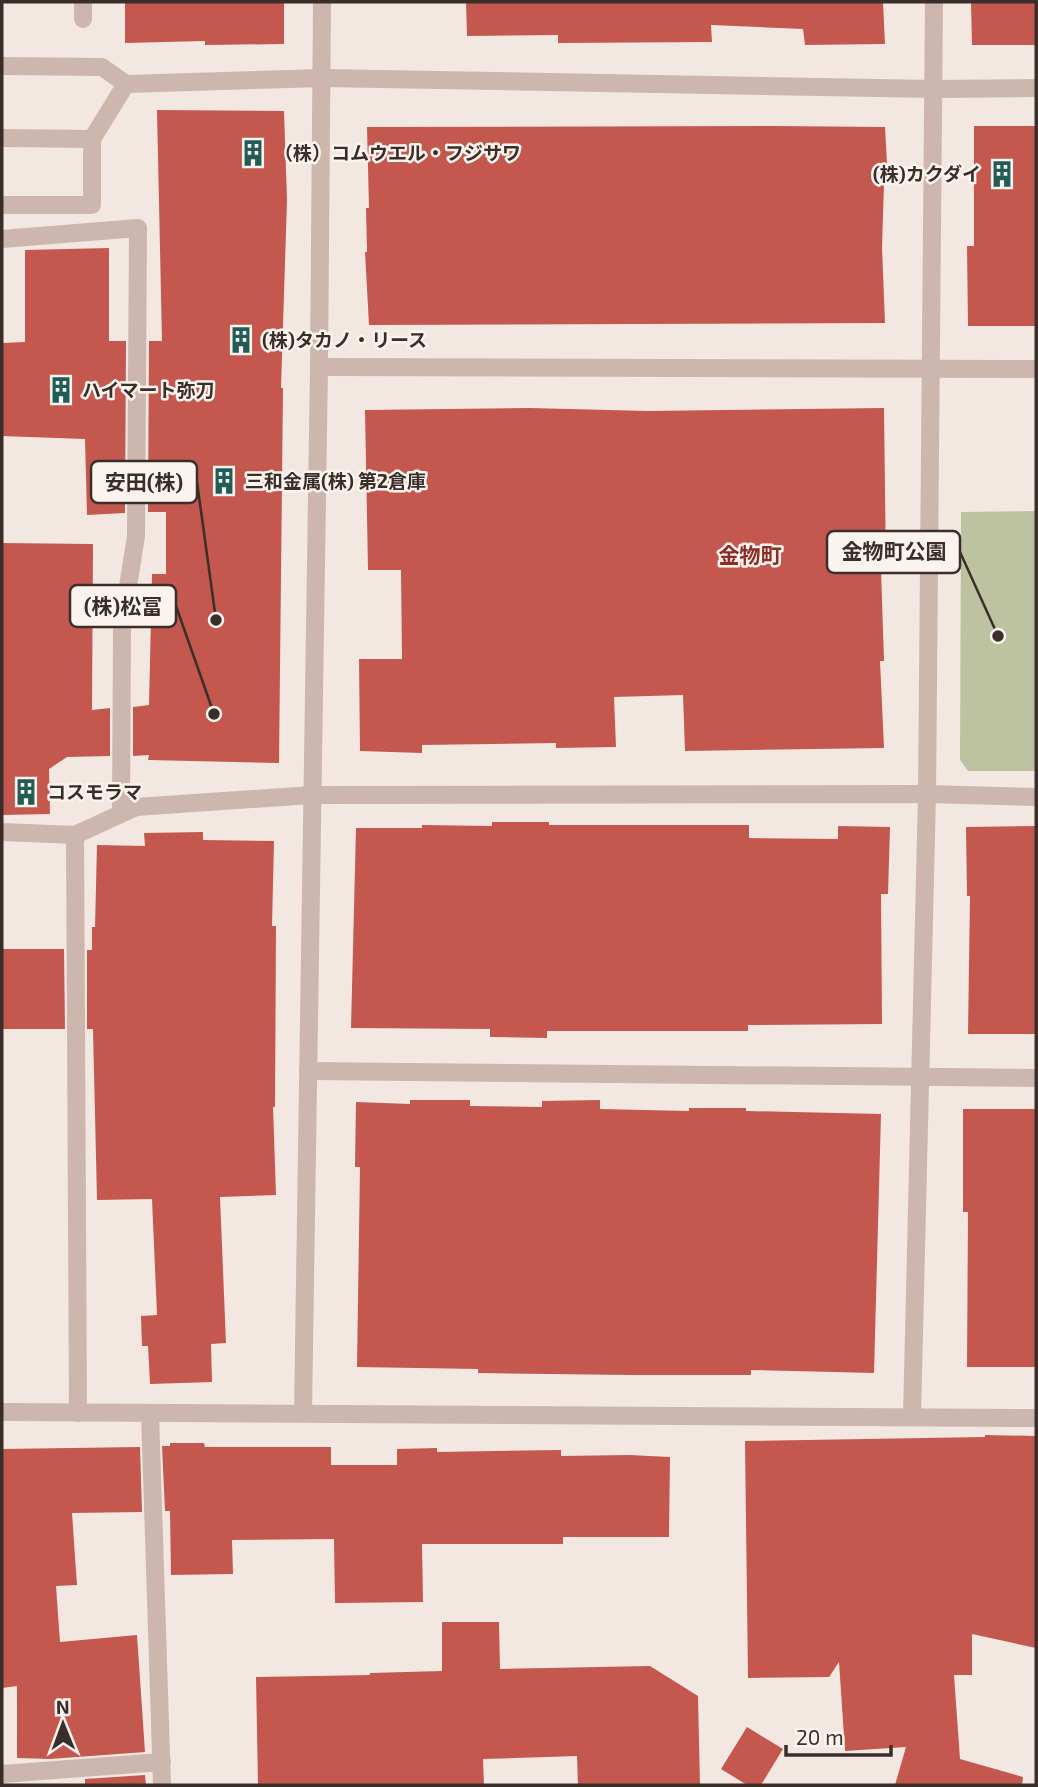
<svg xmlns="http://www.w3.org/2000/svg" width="1038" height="1787" font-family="'Exo 2','Noto Sans JP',sans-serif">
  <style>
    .green { fill: #bdc3a1 }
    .building { fill: #c4584e }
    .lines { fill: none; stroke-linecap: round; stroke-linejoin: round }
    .service { stroke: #ccb6ad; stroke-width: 18 }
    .minor { stroke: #ccb6ad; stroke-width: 18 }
    .tertiary { stroke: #ccb6ad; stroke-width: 18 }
    .labels { text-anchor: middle; stroke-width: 5; stroke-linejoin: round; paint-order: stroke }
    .poi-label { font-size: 19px; font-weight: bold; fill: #3a2e2b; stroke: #fbf3ee; text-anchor: start }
    .neighbourhood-label { font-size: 21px; font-weight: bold; fill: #892d25; stroke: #fbf3ee }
    .leader { fill: none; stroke: #3a2e2b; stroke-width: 2.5 }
    .callout-dot { fill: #3a2e2b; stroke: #fbf3ee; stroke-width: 2.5 }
    .callout { fill: #fbf3ee; stroke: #3a2e2b; stroke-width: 2.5 }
    .callout-label { font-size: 21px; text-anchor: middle; font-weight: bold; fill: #3a2e2b }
  </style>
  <rect width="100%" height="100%" fill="#f3e8e1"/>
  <!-- green -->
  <polygon class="green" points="1036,511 1036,771 968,771 960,760 961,512"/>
  <!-- building -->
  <g class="building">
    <polygon points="125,2 284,2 284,44 205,45 205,41 125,43"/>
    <polygon points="466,2 883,2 885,44 805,45 803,29 711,25 712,42 558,43 558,35 467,36"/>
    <polygon points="971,2 1036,2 1036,45 972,45"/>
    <polygon points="157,110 284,111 287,200 281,388 283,388 279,763 148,760 149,755 133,756 133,707 149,705 152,574 166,574 166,512 148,512 149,341 162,341"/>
    <polygon points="773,126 885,127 888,182 884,182 882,248 885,323 369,325 365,252 367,252 366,208 369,208 367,127"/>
    <polygon points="974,126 1036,126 1036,326 968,326 967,246 974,246"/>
    <polygon points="109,248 109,341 126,341 125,513 87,515 85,439 2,436 2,343 25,342 25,250"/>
    <polygon points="529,408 648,411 884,408 886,570 881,570 884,661 880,661 884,748 685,751 683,695 614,697 616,747 556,748 556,743 422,745 422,753 360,751 359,659 402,659 401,570 368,570 365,410"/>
    <polygon points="2,543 93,544 92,710 110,708 110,756 67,757 49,769 50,814 2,815"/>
    <polygon points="492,822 549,822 549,825 749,825 749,838 838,839 838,826 890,827 888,894 881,894 882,1024 748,1025 748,1031 547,1031 547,1038 490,1037 490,1029 351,1028 356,828 422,828 422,825 492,826"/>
    <polygon points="1036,826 1036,1034 968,1034 970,896 967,896 966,827"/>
    <polygon points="203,832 203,840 274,841 272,926 276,926 275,1107 273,1107 276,1195 220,1197 226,1343 211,1344 212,1382 150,1384 148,1346 142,1346 141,1316 157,1315 152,1199 97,1200 93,1029 87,1029 87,950 92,950 92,927 95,927 97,845 145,846 144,833"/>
    <polygon points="2,949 64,949 65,1029 2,1029"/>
    <polygon points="410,1100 470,1100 470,1106 542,1107 542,1101 600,1100 600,1109 689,1111 689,1108 746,1108 746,1111 881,1114 874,1373 751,1370 751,1375 630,1375 478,1373 478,1369 357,1367 360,1167 355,1167 356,1102 410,1104"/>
    <polygon points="963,1109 1036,1109 1036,1367 967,1367 968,1212 963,1212"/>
    <polygon points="985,1435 1036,1436 1036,1648 972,1634 972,1675 954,1675 960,1759 1023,1777 1022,1785 895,1785 906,1747 845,1751 839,1662 829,1677 748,1678 745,1441 985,1437"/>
    <polygon points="170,1443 204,1443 205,1447 331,1447 331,1465 397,1465 397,1449 437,1448 437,1452 561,1450 561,1456 629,1455 670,1457 669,1537 563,1537 563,1544 422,1544 423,1602 335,1603 334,1539 232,1540 233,1574 171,1575 170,1511 165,1511 162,1446 170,1446"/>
    <polygon points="140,1447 142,1512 72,1513 77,1585 56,1586 60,1642 137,1635 145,1752 50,1759 17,1758 17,1686 2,1688 2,1449"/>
    <polygon points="442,1622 499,1622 500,1669 650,1666 698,1696 700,1785 578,1785 577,1756 483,1759 484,1785 258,1785 256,1677 370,1675 370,1673 442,1671"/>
    <polygon points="747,1727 783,1749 761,1785 747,1785 721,1769"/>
    <polygon points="145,1775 146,1785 85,1785 85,1779"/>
  </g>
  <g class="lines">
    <!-- service -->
    <g class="service">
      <polyline points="83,19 83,2"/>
      <polyline points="2,66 102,67 126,84 92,139"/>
      <polyline points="2,138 92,139 92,205 2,205"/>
      <polyline points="2,1774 162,1762"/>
    </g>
    <!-- minor -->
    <g class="minor">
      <polyline points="126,84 323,78"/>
      <polyline points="2,239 138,228 136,536 122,625 121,813"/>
      <polyline points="319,367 1036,369"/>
      <polyline points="2,832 75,835 136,807 312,795"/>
      <polyline points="75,835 78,1413"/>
      <polyline points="308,1071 1036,1078"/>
      <polyline points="150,1413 162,1785"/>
    </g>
    <!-- tertiary -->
    <g class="tertiary">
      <polyline points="323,78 934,89 1036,88"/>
      <polyline points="312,795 927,794 1036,797"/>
      <polyline points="2,1412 1036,1418"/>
      <polyline points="303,1413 319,367 322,2"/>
      <polyline points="912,1417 927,794 934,2"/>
    </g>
  </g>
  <!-- icons -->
  <defs>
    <symbol id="building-bare" viewBox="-9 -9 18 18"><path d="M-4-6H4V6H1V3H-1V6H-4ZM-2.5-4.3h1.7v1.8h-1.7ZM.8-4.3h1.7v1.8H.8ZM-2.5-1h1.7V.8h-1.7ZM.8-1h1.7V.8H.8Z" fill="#215c57" stroke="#fbf3ee" stroke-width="2.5" paint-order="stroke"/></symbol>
  </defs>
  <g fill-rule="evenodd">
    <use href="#building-bare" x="234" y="134" width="38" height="38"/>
    <use href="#building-bare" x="983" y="155" width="38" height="38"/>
    <use href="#building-bare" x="222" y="321" width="38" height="38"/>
    <use href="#building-bare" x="42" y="371" width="38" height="38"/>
    <use href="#building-bare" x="205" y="462" width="38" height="38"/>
    <use href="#building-bare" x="7" y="773" width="38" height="38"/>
  </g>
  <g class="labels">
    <!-- poi labels -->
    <g class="poi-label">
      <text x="274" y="160">（株）コムウエル・フジサワ</text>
      <text x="981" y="181" text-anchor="end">(株)カクダイ</text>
      <text x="262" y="347">(株)タカノ・リース</text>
      <text x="82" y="397">ハイマート弥刀</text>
      <text x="245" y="488">三和金属(株) 第2倉庫</text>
      <text x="47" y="799">コスモラマ</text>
    </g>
    <!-- neighbourhood labels -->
    <g class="neighbourhood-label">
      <text x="750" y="563">金物町</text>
    </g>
  </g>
  <!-- callouts -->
  <path class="leader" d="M216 620L197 482M998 636L960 552M214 714L176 606"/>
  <g class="callout-dot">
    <circle cx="216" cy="620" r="7"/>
    <circle cx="998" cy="636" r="7"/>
    <circle cx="214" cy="714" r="7"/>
  </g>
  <g class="callout">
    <rect x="91" y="461" width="106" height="42" rx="7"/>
    <rect x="827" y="531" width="133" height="42" rx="7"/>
    <rect x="70" y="585" width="106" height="42" rx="7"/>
  </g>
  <g class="callout-label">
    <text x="144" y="490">安田(株)</text>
    <text x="894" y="559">金物町公園</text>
    <text x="123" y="614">(株)松冨</text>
  </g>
  <!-- border -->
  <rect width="1038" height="1787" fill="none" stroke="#3a2e2b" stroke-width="7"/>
  <!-- north arrow -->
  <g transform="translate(63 1724) rotate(359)" stroke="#fbf3ee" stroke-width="5" paint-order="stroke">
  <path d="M0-5L12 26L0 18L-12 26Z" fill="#3a2e2b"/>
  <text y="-10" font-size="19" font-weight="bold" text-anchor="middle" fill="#3a2e2b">N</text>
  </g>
  <!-- scale -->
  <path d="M786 1745v10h105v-10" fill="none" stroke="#3a2e2b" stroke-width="3.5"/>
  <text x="796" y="1745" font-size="21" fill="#3a2e2b" stroke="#fbf3ee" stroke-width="5" paint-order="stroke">20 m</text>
</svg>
